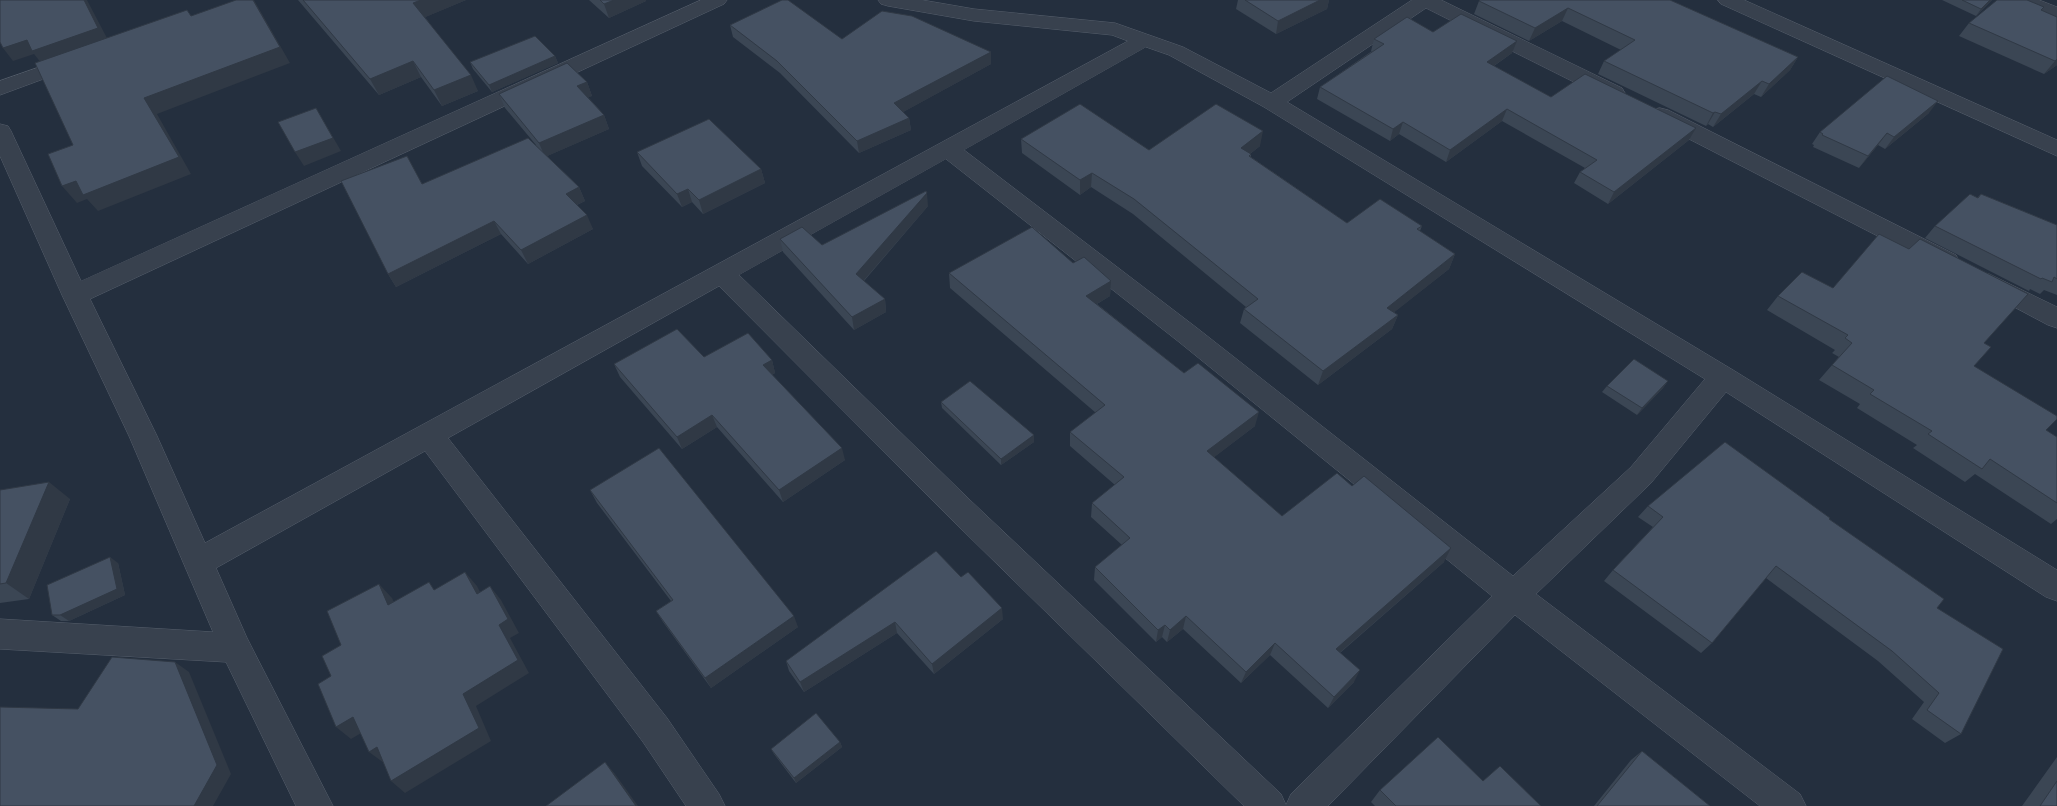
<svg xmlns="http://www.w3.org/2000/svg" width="2057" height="806" font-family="'Noto Sans',sans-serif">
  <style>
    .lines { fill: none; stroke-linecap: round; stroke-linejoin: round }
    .street-casing { stroke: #565f6c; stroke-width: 1 }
    .street { fill: #38414e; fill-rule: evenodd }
    .wall { fill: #3b4654 }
    .shaded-wall { fill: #303945 }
    .building { fill: #455162; stroke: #303945 }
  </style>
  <rect width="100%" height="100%" fill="#242f3e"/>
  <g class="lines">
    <defs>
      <g id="street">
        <path d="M 701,0 L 727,0 L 724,4 L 90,299 L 157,436 L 205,543 L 1128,41 L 1112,35 L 974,21 L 888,6 L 881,4 L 878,0 L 922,0 L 974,9 L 1115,23 L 1183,47 L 1271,93 L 1412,0 L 1441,0 L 1622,88 L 1625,93 L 1622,98 L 1614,100 L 1606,98 L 1426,8 L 1287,102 L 1733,370 L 2057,570 L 2057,601 L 2046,597 L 1726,392 L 1651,483 L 1536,594 L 1800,794 L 1806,806 L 1760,806 L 1515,615 L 1328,806 L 1244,806 L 950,518 L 719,286 L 448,438 L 667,718 L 719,794 L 725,806 L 686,806 L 643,742 L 425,451 L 216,568 L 247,638 L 333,806 L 296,806 L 226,662 L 0,649 L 0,619 L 213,632 L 129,436 L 62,295 L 0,156 L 0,124 L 8,126 L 11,131 L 81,281 ZM 1146,47 L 1169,55 L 1264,107 L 1705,379 L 1631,467 L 1513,576 L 1197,328 L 964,150 ZM 946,159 L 1179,342 L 1492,596 L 1291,794 L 1286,805 L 1281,794 L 970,500 L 739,275 Z"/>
        <polygon points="1718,0 1744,0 2057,140 2057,156 1721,4"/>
        <polygon points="2011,0 2039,0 2057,7 2057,20 2014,4"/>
        <polygon points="77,54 84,56 87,60 84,64 0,95 0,81"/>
        <polygon points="1660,108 1668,110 1956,255 1959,261 1956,267 1947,270 1938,267 1652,120 1649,115 1652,110"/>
        <polygon points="1989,274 2057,307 2057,328 2048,325 1980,289 1976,283 1980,277"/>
      </g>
    </defs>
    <!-- street casing -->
    <use href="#street" class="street-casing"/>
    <!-- street -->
    <use href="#street" class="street"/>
  </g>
  <!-- wall -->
  <g class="wall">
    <polygon points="298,0 466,0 425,17 478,91 442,106 421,77 379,95"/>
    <polygon points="589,0 646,0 646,1 609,18"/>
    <polygon points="1238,0 1329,0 1327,9 1276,34 1236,9"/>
    <polygon points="1670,0 1798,57 1790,70 1761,97 1754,94 1713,127 1708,124 1706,126 1598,74 1604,61 1621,50 1562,21 1529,41 1474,14 1479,1"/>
    <polygon points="1942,0 1992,0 1976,16"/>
    <polygon points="2057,17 2057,65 2044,74 1959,36 1969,23"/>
    <polygon points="730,25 842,39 991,64 903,112 909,118 911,130 859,153 780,73 733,37"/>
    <polygon points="1433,32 1512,53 1494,66 1551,97 1689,140 1608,204 1574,183 1580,172 1585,168 1502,121 1446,162 1399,134 1390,141 1317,99 1320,87 1372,51 1371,51 1374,39"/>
    <polygon points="555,56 558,63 492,92 473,69 470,62"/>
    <polygon points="587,82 592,96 588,97 604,115 609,129 547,156 579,187 585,201 577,205 593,229 528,264 501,234 396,287 388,274 422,184 536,145 505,108 499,94"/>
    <polygon points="1929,113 1885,149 1878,145 1859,168 1813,147 1814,145 1812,144 1820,132"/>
    <polygon points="1021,139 1149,150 1260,146 1250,154 1251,154 1251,157 1347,223 1422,226 1420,231 1455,254 1449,269 1394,312 1398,315 1392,329 1318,385 1240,323 1244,309 1246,307 1133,214 1091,187 1080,195 1022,153"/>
    <polygon points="637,152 761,169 765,183 703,214 692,202 682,207 642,166"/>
    <polygon points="1981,194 2057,225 2057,295 2044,290 2040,294 2030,289 2029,291 1925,238 1935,226 1977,198"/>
    <polygon points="928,206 864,281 885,299 886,312 854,330 783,252 780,239 822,245"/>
    <polygon points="1073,263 1111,281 1110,296 1097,304 1184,373 1255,426 1214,457 1282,516 1352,486 1444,562 1340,653 1354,682 1328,708 1270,655 1241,683 1183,629 1167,642 1162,637 1156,642 1094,580 1095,567 1122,545 1091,517 1092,503 1115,485 1070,446 1070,432 1096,413 950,288 949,273"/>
    <polygon points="1833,288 1984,343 1974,366 2046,430 2057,437 2057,519 2051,524 1975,474 1965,482 1913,448 1917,445 1857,408 1860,404 1819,380 1839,357 1832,353 1835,350 1767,310 1778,296"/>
    <polygon points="704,357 772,360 775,373 772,375 845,460 783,502 717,427 682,449 620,377 614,364"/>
    <polygon points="1668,381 1663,388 1637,415 1602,392 1607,386"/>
    <polygon points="941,402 1034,442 1001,465 942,408"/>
    <polygon points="0,490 70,499 29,599 0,603"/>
    <polygon points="590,490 798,627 711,688 663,622 656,611 671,601 597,503"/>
    <polygon points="1648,506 1829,519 1937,608 1961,734 1945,743 1912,719 1924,702 1878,661 1766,578 1712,643 1701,653 1604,581 1613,570 1653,527 1638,517"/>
    <polygon points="118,563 125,595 69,621 61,621 52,615"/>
    <polygon points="961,577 1003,619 934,674 897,633 804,692 789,671 786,661"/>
    <polygon points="840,742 842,747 796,783 774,754 771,749"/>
    <polygon points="1642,751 1710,806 1594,806 1631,760"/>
    <polygon points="2057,757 2057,806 2022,806"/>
    <polygon points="1483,781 1541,806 1375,806 1371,802 1380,790"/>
  </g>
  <!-- shaded-wall -->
  <g class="shaded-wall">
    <polygon points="84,0 87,0 108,40 42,64 34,54 13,61 3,48"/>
    <polygon points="254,0 290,63 157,114 191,174 98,211 87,199 77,203 62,186 76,181 144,98"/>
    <polygon points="421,0 466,0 421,19 413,3"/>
    <polygon points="614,0 646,0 646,1 609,18 604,4"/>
    <polygon points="1320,0 1329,0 1327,9 1276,34 1278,21"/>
    <polygon points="1990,0 1992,0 1976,16 1981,9"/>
    <polygon points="1568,8 1562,21 1529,41 1535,28"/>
    <polygon points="1517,41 1512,53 1482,74 1487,62"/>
    <polygon points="991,52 991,64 896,116 894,103"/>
    <polygon points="555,56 558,63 492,92 489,85"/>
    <polygon points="1798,57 1790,70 1761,97 1769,84"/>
    <polygon points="2057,59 2057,65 2044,74 2055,61"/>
    <polygon points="413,61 421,77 379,95 370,79"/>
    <polygon points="471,75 478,91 442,106 434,90"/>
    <polygon points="1762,81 1754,94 1713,127 1721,114"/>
    <polygon points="587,82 592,96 582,100 577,86"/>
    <polygon points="1938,101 1929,113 1885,149 1894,137"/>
    <polygon points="316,108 341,151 304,166 295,152"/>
    <polygon points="1507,109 1502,121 1446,162 1450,150"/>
    <polygon points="1715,112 1708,124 1706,126 1713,113"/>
    <polygon points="604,115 609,129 545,157 539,143"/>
    <polygon points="909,118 911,130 859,153 857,141"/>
    <polygon points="1403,122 1399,134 1390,141 1393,129"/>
    <polygon points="1696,128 1689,140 1608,204 1614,192"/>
    <polygon points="1263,131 1260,146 1238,163 1241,148"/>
    <polygon points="1887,133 1878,145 1859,168 1868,156"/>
    <polygon points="761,169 765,183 703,214 699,200"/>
    <polygon points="1092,173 1091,187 1080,195 1080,180"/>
    <polygon points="579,187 585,201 572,207 566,194"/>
    <polygon points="688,189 692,202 682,207 677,194"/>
    <polygon points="927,193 928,206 858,287 856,274"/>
    <polygon points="587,215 593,229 528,264 521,250"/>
    <polygon points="494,221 501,234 396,287 388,274"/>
    <polygon points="1455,254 1449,269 1382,322 1387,308"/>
    <polygon points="1111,281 1110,296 1085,311 1086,296"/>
    <polygon points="885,299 886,312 854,330 852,317"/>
    <polygon points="1398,315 1392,329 1318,385 1323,371"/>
    <polygon points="772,360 775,373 766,378 763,365"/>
    <polygon points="1668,381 1663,388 1637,415 1642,408"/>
    <polygon points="1259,412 1255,426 1204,465 1207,451"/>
    <polygon points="712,415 717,427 682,449 677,437"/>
    <polygon points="1034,435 1034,442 1001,465 1001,459"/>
    <polygon points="842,448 845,460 783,502 779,490"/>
    <polygon points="49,482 70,499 29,599 6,583"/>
    <polygon points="1451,548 1444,562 1330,661 1336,649"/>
    <polygon points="110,557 118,563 125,595 69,621 60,615"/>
    <polygon points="465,572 477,586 488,608 477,594"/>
    <polygon points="379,584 392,598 402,619 388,605"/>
    <polygon points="490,586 501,600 519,633 510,638 529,673 476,706 491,741 405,793 391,781 463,694 499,625"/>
    <polygon points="1002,608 1003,619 934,674 932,664"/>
    <polygon points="794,616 798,627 711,688 705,678"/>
    <polygon points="1186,616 1183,629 1167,642 1170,630"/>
    <polygon points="895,622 897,633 804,692 800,682"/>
    <polygon points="1165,625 1162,637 1156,642 1158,630"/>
    <polygon points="1275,643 1270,655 1241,683 1246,672"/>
    <polygon points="175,662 189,672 231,774 213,806 194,806"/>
    <polygon points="1360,670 1354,682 1328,708 1334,697"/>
    <polygon points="353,717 368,729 351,739 336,727"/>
    <polygon points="840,742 842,747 796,783 794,778"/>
    <polygon points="377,747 384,763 369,752"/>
    <polygon points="605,762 615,774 638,806 636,806"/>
  </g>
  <!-- building -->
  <g class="building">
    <polygon points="0,0 84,0 98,28 32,51 27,40 3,48 0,42"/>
    <polygon points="236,0 253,0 280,47 144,98 179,157 83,195 76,181 62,186 48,154 73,145 35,63 187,10 191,16"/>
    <polygon points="303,0 421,0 413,3 471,75 434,90 413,61 370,79"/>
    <polygon points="600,0 614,0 604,4"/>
    <polygon points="782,0 788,0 842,39 882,11 912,16 991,52 894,103 909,118 857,141 777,61 730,25"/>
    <polygon points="1245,0 1320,0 1278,21"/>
    <polygon points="1480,0 1670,0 1798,57 1769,84 1762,81 1721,114 1715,112 1713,113 1604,61 1635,40 1568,8 1535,28 1479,1"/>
    <polygon points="1962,0 1990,0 1981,9"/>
    <polygon points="1997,0 2027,0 2044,7 2041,10 2057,17 2057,59 2055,61 1969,23"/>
    <polygon points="1461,14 1517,41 1487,62 1551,97 1585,74 1696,128 1614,192 1580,172 1597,160 1507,109 1450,150 1403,122 1393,129 1320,87 1384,44 1374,39 1407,17 1433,32"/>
    <polygon points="535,36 555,56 489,85 470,62"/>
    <polygon points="567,63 587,82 577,86 604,115 539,143 499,94"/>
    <polygon points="1887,76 1938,101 1894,137 1887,133 1868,156 1822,135 1823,134 1820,132"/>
    <polygon points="1080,104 1149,150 1216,104 1263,131 1241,148 1251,154 1249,156 1347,223 1380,199 1422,226 1417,229 1455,254 1387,308 1398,315 1323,371 1244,309 1258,299 1134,199 1092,173 1080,180 1021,139"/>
    <polygon points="316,108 333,138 295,152 278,122"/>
    <polygon points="709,119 761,169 699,200 688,189 677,194 637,152"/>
    <polygon points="528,138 579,187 566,194 587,215 521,250 494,221 388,274 341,181 407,156 422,184"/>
    <polygon points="926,191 927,193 856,274 885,299 852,317 780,239 802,227 822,245"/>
    <polygon points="1970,194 1978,198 1981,194 2057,225 2057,279 2054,277 2052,282 2042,278 2041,279 1935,226"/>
    <polygon points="1032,227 1073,263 1084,257 1111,281 1086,296 1184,373 1198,363 1259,412 1207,451 1282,516 1337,473 1352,486 1364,476 1451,548 1336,649 1360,670 1334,697 1275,643 1246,672 1186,616 1170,630 1165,625 1158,630 1095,567 1130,538 1092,503 1124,477 1070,432 1105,405 949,273"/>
    <polygon points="1879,234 1909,249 1920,239 2028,294 1984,343 1991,347 1974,366 2057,416 2057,419 2046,430 2057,437 2057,503 1990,459 1982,469 1928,434 1932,431 1870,394 1874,390 1832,365 1852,343 1845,338 1848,335 1778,296 1802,272 1833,288"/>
    <polygon points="677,329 704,357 748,333 772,360 763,365 842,448 779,490 712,415 677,437 614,364"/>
    <polygon points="1634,359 1668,381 1642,408 1607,386"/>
    <polygon points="970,381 1034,435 1001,459 941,402"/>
    <polygon points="1725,442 1830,518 1829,519 1944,599 1937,608 2003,649 1961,734 1927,710 1939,693 1892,651 1776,566 1712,643 1613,570 1663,517 1648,506"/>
    <polygon points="659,448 794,616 705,678 656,611 673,600 590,490"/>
    <polygon points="49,482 6,583 0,584 0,490"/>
    <polygon points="936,551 961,577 968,572 1002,608 932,664 895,622 800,682 786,661"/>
    <polygon points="110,557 117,589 60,615 52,615 47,585"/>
    <polygon points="465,572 477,594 490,586 508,619 499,625 518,660 463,694 479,728 391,781 377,747 369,752 353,717 336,727 318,684 331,676 322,656 341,645 327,611 379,584 388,605 429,582 434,590"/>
    <polygon points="112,657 175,662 217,765 194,806 0,806 0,707 78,709"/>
    <polygon points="816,713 840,742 794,778 771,749"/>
    <polygon points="1438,737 1483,781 1500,766 1541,806 1396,806 1380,790"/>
    <polygon points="1642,751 1710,806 1597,806"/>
    <polygon points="605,762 636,806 546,806"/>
    <polygon points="2057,781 2057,806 2040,806"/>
  </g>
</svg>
